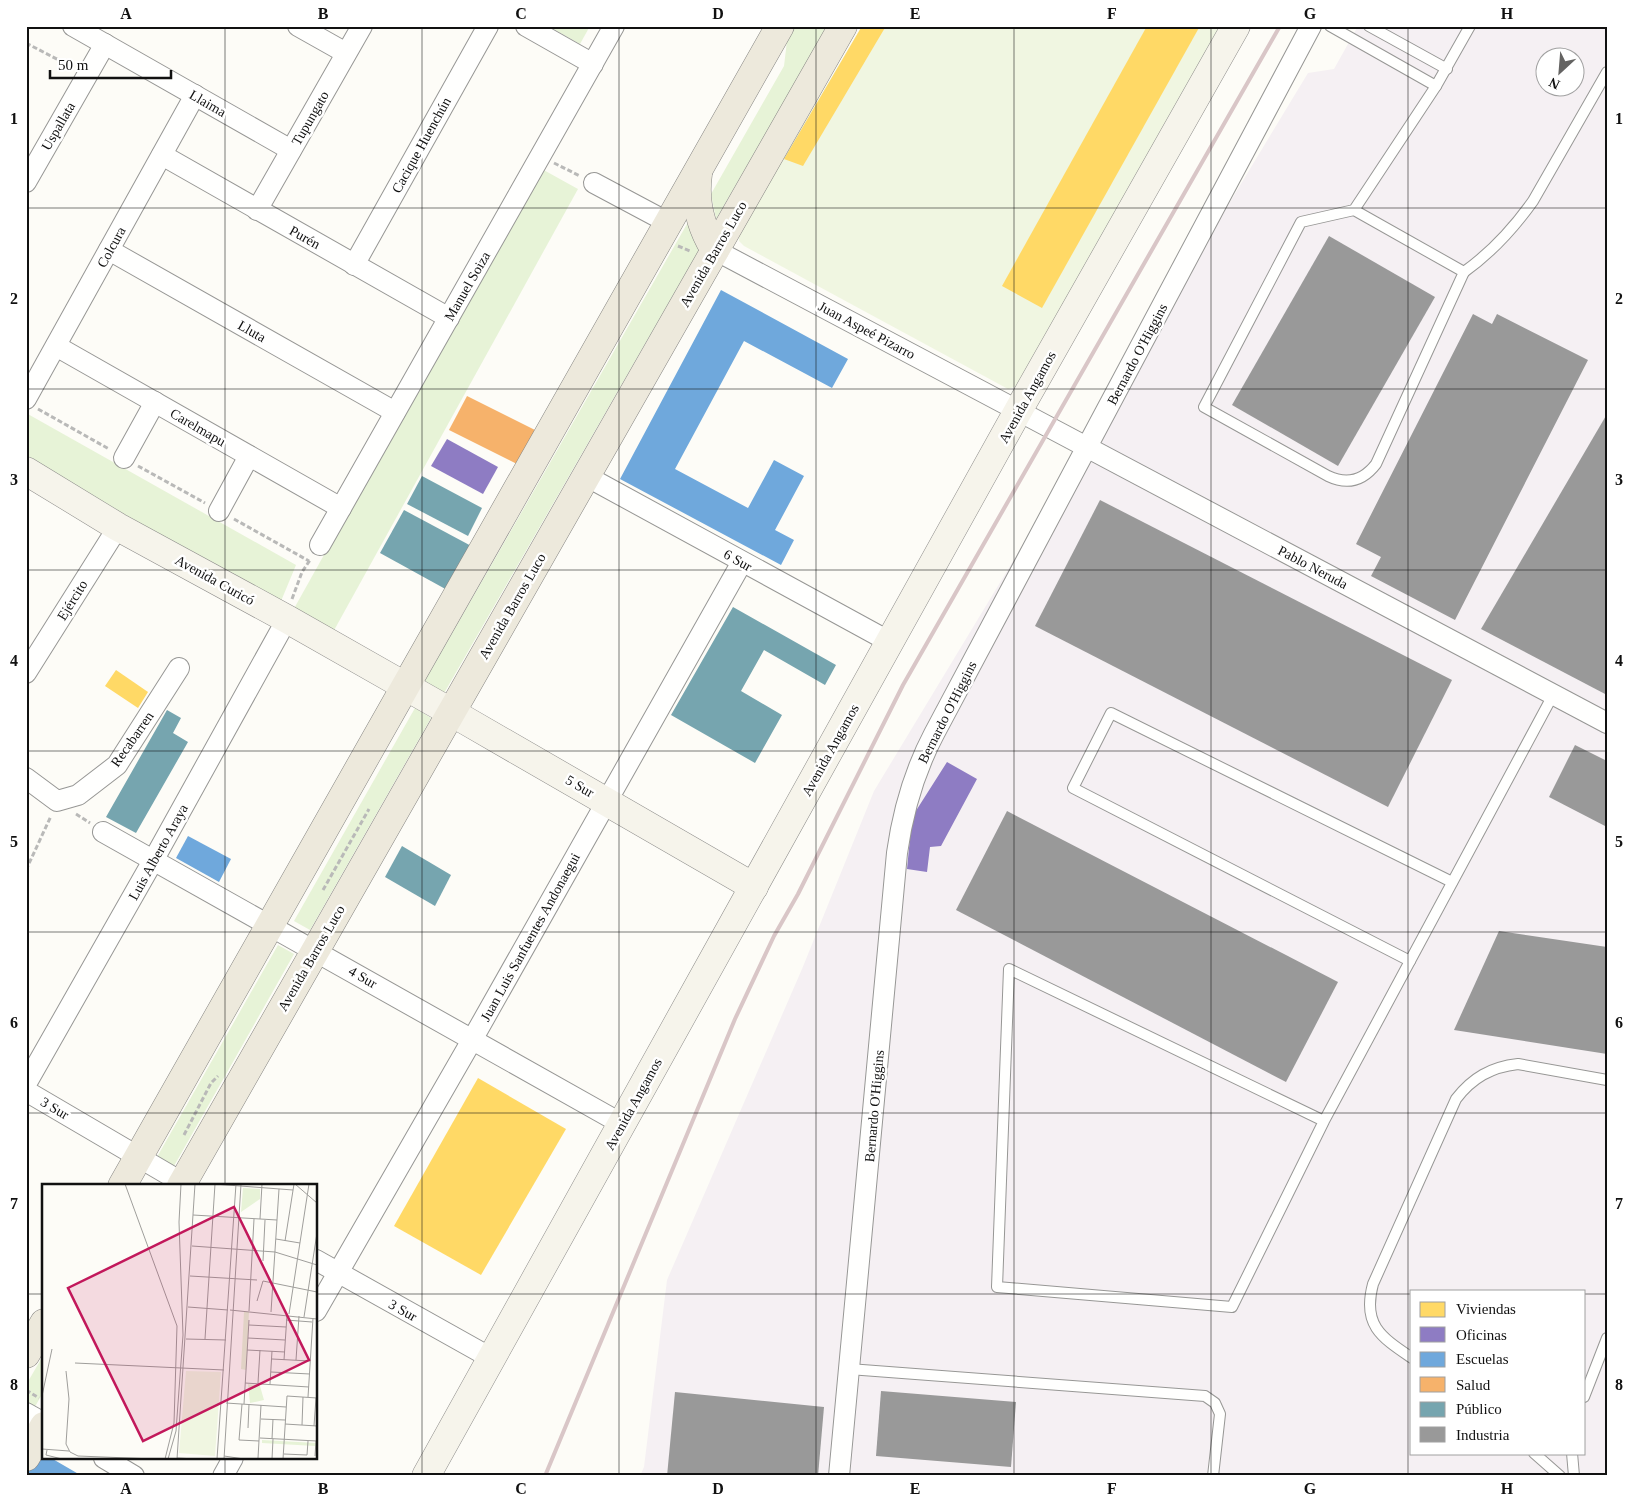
<svg xmlns="http://www.w3.org/2000/svg" width="1633" height="1502" font-family="'Times New Roman',serif">
  <style>
    .industrial { fill: #f5f0f3; fill-rule: evenodd }
    .green { fill: #e7f3d7 }
    .pitch { fill: #f0f6e1 }
    .homes { fill: #ffd966 }
    .offices { fill: #8e7cc3 }
    .schools { fill: #6fa8dc }
    .health { fill: #f6b26b }
    .public { fill: #76a5af }
    .industry { fill: #999 }
    .lines { fill: none; stroke-linecap: round; stroke-linejoin: round }
    .lane-casing { stroke: #979795; stroke-width: 12 }
    .street-casing { stroke: #979795; stroke-width: 22 }
    .secondary-casing { stroke: #8e8d8b; stroke-width: 29 }
    .primary-casing { stroke: #858482; stroke-width: 29 }
    .path { stroke: #b9b9b8; stroke-width: 3; stroke-dasharray: 5 2.5; stroke-linecap: butt }
    .lane { stroke: #fffffe; stroke-width: 10 }
    .street { stroke: #fffffe; stroke-width: 20 }
    .secondary { stroke: #f6f4eb; stroke-width: 28 }
    .primary { stroke: #ede9dc; stroke-width: 28 }
    .rail { stroke: #d9c6c7; stroke-width: 4 }
    .grid { fill: none; stroke: #111; stroke-width: 1; stroke-opacity: 0.55 }
    .labels { text-anchor: middle; stroke-width: 5; stroke-linejoin: round; paint-order: stroke }
    .street-label { font-size: 14px; fill: #111; stroke: #fff }
    .inset-road { fill: none; stroke: #9f9e9b; stroke-width: 1 }
    .view { fill: #c2185b; fill-opacity: 0.15; stroke: #c2185b; stroke-width: 2.5 }
    .inset-edge { fill: none; stroke: #111; stroke-width: 2.5 }
    .neatline { fill: none; stroke: #111; stroke-width: 2 }
    .grid-label { font-size: 16px; text-anchor: middle; font-weight: bold; fill: #111 }
  </style>
  <rect width="100%" height="100%" fill="#fdfcf7"/>
  <!-- industrial -->
  <path class="industrial" d="M 1358,26 L 1607,26 L 1607,1476 L 640,1476 L 644,1467 L 667,1280 L 802,969 L 874,791 L 1308,73 L 1334,69 ZM 1546,58 L 1576,58 L 1576,88 L 1546,88 ZM 1412,1291 L 1584,1291 L 1584,1453 L 1412,1453 Z"/>
  <!-- green -->
  <g class="green">
    <polygon points="548,26 590,26 580,44"/>
    <polygon points="796,26 828,26 716,219 711,194 784,66 787,41"/>
    <polygon points="540,168 578,189 332,634 291,614"/>
    <polygon points="687,224 707,236 443,695 423,684"/>
    <polygon points="26,413 296,565 279,606 26,460"/>
    <polygon points="415,708 431,718 310,930 294,921"/>
    <polygon points="278,945 294,954 174,1166 157,1157"/>
    <polygon points="44,1354 44,1391 33,1410 26,1406 26,1385"/>
  </g>
  <!-- pitch -->
  <polygon class="pitch" points="862,26 1222,26 1017,386 1008,389 744,246 739,241 739,234"/>
  <!-- homes -->
  <g class="homes">
    <polygon points="862,26 886,26 803,166 784,159"/>
    <polygon points="1147,26 1200,26 1042,308 1002,286"/>
    <polygon points="116,670 148,692 138,708 105,686"/>
    <polygon points="478,1078 566,1129 481,1275 394,1226"/>
  </g>
  <!-- offices -->
  <g class="offices">
    <polygon points="447,439 498,467 483,494 431,466"/>
    <polygon points="947,762 977,779 941,846 930,847 927,872 907,869 912,817"/>
  </g>
  <!-- schools -->
  <g class="schools">
    <polygon points="721,290 848,359 832,388 744,341 675,469 748,508 774,460 804,476 775,530 794,540 781,565 620,479"/>
    <polygon points="188,836 231,859 219,882 176,858"/>
    <polygon points="40,1452 44,1454 44,1458 51,1458 82,1476 26,1476"/>
  </g>
  <!-- health -->
  <polygon class="health" points="467,396 539,432 521,466 449,430"/>
  <!-- public -->
  <g class="public">
    <polygon points="422,476 482,508 468,536 407,504"/>
    <polygon points="404,510 475,548 449,591 380,553"/>
    <polygon points="733,607 836,665 825,685 764,650 741,691 782,715 755,763 671,715"/>
    <polygon points="167,710 181,718 173,733 188,742 136,833 106,817"/>
    <polygon points="402,846 451,875 435,906 385,877"/>
  </g>
  <!-- industry -->
  <g class="industry">
    <polygon points="1329,236 1435,297 1338,466 1232,405"/>
    <polygon points="1473,314 1492,324 1497,314 1588,360 1455,620 1371,576 1381,557 1356,544"/>
    <polygon points="1607,414 1607,695 1481,629"/>
    <polygon points="1100,500 1452,680 1388,807 1035,626"/>
    <polygon points="1575,745 1607,761 1607,827 1549,797"/>
    <polygon points="1007,811 1338,982 1286,1082 956,910"/>
    <polygon points="1499,931 1607,947 1607,1054 1454,1030"/>
    <polygon points="881,1391 1016,1402 1011,1467 876,1456"/>
    <polygon points="675,1392 824,1407 818,1476 667,1476"/>
  </g>
  <g class="lines">
    <defs>
      <g id="lane">
        <polyline points="1330,26 1436,86"/>
        <polyline points="1369,26 1447,69"/>
        <path d="M 1354,210 L 1464,272 L 1376,464 C 1363,481 1347,485 1328,476 L 1204,407 L 1301,222 L 1354,210 L 1436,86 L 1470,26"/>
        <path d="M 1464,272 C 1492,252 1513,229 1533,201 L 1607,72"/>
        <polyline points="1410,961 1073,788 1111,713 1452,882"/>
        <polyline points="1324,1121 1009,969 997,1287 1232,1307 1324,1121 1553,695"/>
        <path d="M 1412,1358 C 1381,1337 1362,1325 1373,1284 L 1456,1099 C 1472,1078 1491,1067 1518,1064 L 1607,1080"/>
        <polyline points="849,1369 1205,1396 1215,1403 1220,1414 1213,1476"/>
        <polyline points="1584,1397 1607,1338"/>
        <polyline points="1534,1453 1560,1476"/>
        <polyline points="1572,1453 1574,1476"/>
      </g>
      <g id="street">
        <polyline points="73,26 291,150"/>
        <polyline points="298,26 346,53"/>
        <polyline points="526,26 593,64"/>
        <polyline points="162,155 449,318"/>
        <polyline points="26,182 105,44"/>
        <polyline points="594,183 669,223"/>
        <polyline points="257,210 362,26"/>
        <polyline points="109,250 395,412"/>
        <polyline points="715,250 1607,723"/>
        <polyline points="354,265 488,26"/>
        <polyline points="56,346 341,508"/>
        <polyline points="26,399 195,95"/>
        <polyline points="124,458 155,402"/>
        <polyline points="586,476 890,642"/>
        <polyline points="219,511 249,456"/>
        <polyline points="320,545 614,26"/>
        <polyline points="26,673 118,527"/>
        <polyline points="26,778 57,801 78,795 117,765 179,668"/>
        <polyline points="103,832 622,1124"/>
        <polyline points="26,1084 154,859 287,619"/>
        <polyline points="26,1091 188,1186"/>
        <polyline points="316,1260 491,1358"/>
        <polyline points="316,1311 472,1040 742,562"/>
        <polyline points="26,1413 44,1423"/>
        <polyline points="104,1458 134,1476"/>
        <polyline points="223,1476 233,1458"/>
        <path d="M 839,1476 L 897,853 C 903,810 914,772 934,734 L 1311,26"/>
      </g>
      <g id="secondary">
        <polyline points="26,471 118,527 287,619 463,719 754,887"/>
        <polyline points="426,1476 1018,411 1236,26"/>
      </g>
      <g id="primary">
        <path d="M 698,174 C 694,202 700,226 715,250"/>
        <polyline points="122,1186 780,26"/>
        <polyline points="181,1186 843,26"/>
        <polyline points="26,1354 44,1323"/>
        <polyline points="26,1457 44,1426"/>
      </g>
    </defs>
    <!-- lane casing -->
    <use href="#lane" class="lane-casing"/>
    <!-- street casing -->
    <use href="#street" class="street-casing"/>
    <!-- secondary casing -->
    <use href="#secondary" class="secondary-casing"/>
    <!-- primary casing -->
    <use href="#primary" class="primary-casing"/>
    <!-- path -->
    <g class="path">
      <polyline points="26,43 72,67"/>
      <polyline points="554,163 580,176"/>
      <polyline points="678,246 690,251"/>
      <polyline points="38,409 109,449"/>
      <polyline points="138,466 205,503"/>
      <polyline points="234,519 309,561"/>
      <polyline points="292,599 302,572 310,560"/>
      <polyline points="76,814 90,823"/>
      <polyline points="26,870 51,816"/>
      <polyline points="323,890 369,809"/>
      <polyline points="184,1135 211,1083 218,1076"/>
      <polyline points="26,1390 39,1398"/>
    </g>
    <!-- lane -->
    <use href="#lane" class="lane"/>
    <!-- street -->
    <use href="#street" class="street"/>
    <!-- secondary -->
    <use href="#secondary" class="secondary"/>
    <!-- primary -->
    <use href="#primary" class="primary"/>
    <!-- rail -->
    <polyline class="rail" points="545,1476 735,1019 774,936 798,894 903,685 1280,26"/>
  </g>
  <!-- grid -->
  <path class="grid" d="M 225,26 L 225,1186M 422,26 L 422,1476M 619,26 L 619,1476M 816,26 L 816,1476M 1014,26 L 1014,1476M 1211,26 L 1211,1476M 1408,26 L 1408,1476M 26,208 L 1607,208M 26,389 L 1607,389M 26,570 L 1607,570M 26,751 L 1607,751M 26,932 L 1607,932M 26,1113 L 1607,1113M 26,1294 L 44,1294M 316,1294 L 1412,1294M 1584,1294 L 1607,1294M 225,1458 L 225,1476"/>
  <g class="labels">
    <!-- street labels -->
    <g class="street-label">
      <text transform="translate(208 103) rotate(30)" y="5">Llaima</text>
      <text transform="translate(310 118) rotate(-60)" y="5">Tupungato</text>
      <text transform="translate(58 126) rotate(-60)" y="5">Uspallata</text>
      <text transform="translate(421 145) rotate(-61)" y="5">Cacique Huenchún</text>
      <text transform="translate(305 237) rotate(29)" y="5">Purén</text>
      <text transform="translate(111 247) rotate(-61)" y="5">Colcura</text>
      <text transform="translate(713 254) rotate(-60)" y="5">Avenida Barros Luco</text>
      <text transform="translate(467 286) rotate(-60)" y="5">Manuel Soiza</text>
      <text transform="translate(867 330) rotate(28)" y="5">Juan Aspeé Pizarro</text>
      <text transform="translate(252 331) rotate(30)" y="5">Lluta</text>
      <text transform="translate(1137 354) rotate(-62)" y="5">Bernardo O'Higgins</text>
      <text transform="translate(1027 397) rotate(-61)" y="5">Avenida Angamos</text>
      <text transform="translate(198 427) rotate(30)" y="5">Carelmapu</text>
      <text transform="translate(738 560) rotate(29)" y="5">6 Sur</text>
      <text transform="translate(1313 567) rotate(28)" y="5">Pablo Neruda</text>
      <text transform="translate(215 580) rotate(29)" y="5">Avenida Curicó</text>
      <text transform="translate(72 600) rotate(-58)" y="5">Ejército</text>
      <text transform="translate(512 606) rotate(-60)" y="5">Avenida Barros Luco</text>
      <text transform="translate(947 712) rotate(-63)" y="5">Bernardo O'Higgins</text>
      <text transform="translate(132 739) rotate(-55)" y="5">Recabarren</text>
      <text transform="translate(830 750) rotate(-61)" y="5">Avenida Angamos</text>
      <text transform="translate(580 786) rotate(30)" y="5">5 Sur</text>
      <text transform="translate(158 852) rotate(-61)" y="5">Luis Alberto Araya</text>
      <text transform="translate(530 937) rotate(-61)" y="5">Juan Luis Sanfuentes Andonaegui</text>
      <text transform="translate(311 958) rotate(-60)" y="5">Avenida Barros Luco</text>
      <text transform="translate(363 977) rotate(30)" y="5">4 Sur</text>
      <text transform="translate(633 1104) rotate(-61)" y="5">Avenida Angamos</text>
      <text transform="translate(874 1106) rotate(-85)" y="5">Bernardo O'Higgins</text>
      <text transform="translate(55 1108) rotate(31)" y="5">3 Sur</text>
      <text transform="translate(403 1310) rotate(29)" y="5">3 Sur</text>
    </g>
  </g>
  <!-- overview -->
  <g transform="translate(42 1184)">
    <rect width="275" height="275" fill="#fdfcf7"/>
    <path d="M 201,4 L 218,5 L 218,15 L 199,28 ZM 202,128 L 207,128 L 204,186 L 199,185 ZM 206,200 L 218,202 L 222,216 L 208,219 ZM 220,256 L 274,259 L 273,262 L 220,259 Z" fill="#e7f3d7"/>
    <path d="M 144,187 L 179,188 L 173,272 L 137,269 Z" fill="#f0f6e1"/>
    <path class="inset-road" d="M 83,0 L 135,142 L 132,239 L 123,275M 172,0 L 251,6M 253,0 L 275,19M 151,31 L 235,36M 218,35 L 220,0M 234,55 L 258,59M 243,57 L 252,0M 150,62 L 233,68 L 275,81M 221,77 L 223,36M 148,92 L 215,96M 215,117 L 221,97 L 275,108M 146,123 L 186,126M 188,126 L 275,135M 207,127 L 212,35M 229,128 L 237,5M 247,130 L 267,0M 262,133 L 275,49M 244,136 L 270,138M 207,141 L 244,143M 206,154 L 243,156M 144,155 L 184,156M 163,155 L 173,0M 205,166 L 243,168M 230,175 L 268,177M 242,176 L 245,131M 254,176 L 257,132M 33,179 L 182,186M 24,187 L 27,215 L 24,260 L 28,268 L 36,272 L 112,275M 229,188 L 268,190M 203,199 L 267,203M 216,199 L 218,166M 228,200 L 230,167M 0,212 L 10,165M 266,213 L 271,134M 184,219 L 244,223M 200,220 L 197,256 L 217,257M 202,220 L 207,136M 219,235 L 243,236M 243,240 L 275,242M 260,241 L 261,213M 272,242 L 274,214M 206,244 L 207,220M 218,254 L 275,257M 230,255 L 231,235M 0,265 L 27,267M 5,266 L 4,271 L 20,275M 242,270 L 265,271 L 266,257M 182,272 L 202,275M 273,272 L 274,257M 135,274 L 154,275M 216,274 L 219,221M 126,275 L 134,247 L 141,151 L 137,38 L 139,0M 135,275 L 153,0M 175,275 L 194,0M 182,275 L 199,0M 230,275 L 231,255M 241,275 L 245,212 L 275,214"/>
    <path class="view" d="M 192,23 L 267,176 L 101,257 L 26,104 Z"/>
    <rect width="275" height="275" class="inset-edge"/>
  </g>
  <!-- border -->
  <rect width="1633" height="1502" fill="none" stroke="#ffffff" stroke-width="55"/>
  <!-- legend -->
  <rect x="1410" y="1290" width="175" height="165" fill="#ffffff" stroke="#a0a0a0"/>
  <rect x="1420" y="1302" width="25" height="15" fill="#ffd966" stroke="#a0a0a0"/>
  <text x="1456" y="1314" font-size="15" fill="#111111">Viviendas</text>
  <rect x="1420" y="1327" width="25" height="15" fill="#8e7cc3" stroke="#a0a0a0"/>
  <text x="1456" y="1340" font-size="15" fill="#111111">Oficinas</text>
  <rect x="1420" y="1352" width="25" height="15" fill="#6fa8dc" stroke="#a0a0a0"/>
  <text x="1456" y="1364" font-size="15" fill="#111111">Escuelas</text>
  <rect x="1420" y="1377" width="25" height="15" fill="#f6b26b" stroke="#a0a0a0"/>
  <text x="1456" y="1390" font-size="15" fill="#111111">Salud</text>
  <rect x="1420" y="1402" width="25" height="15" fill="#76a5af" stroke="#a0a0a0"/>
  <text x="1456" y="1414" font-size="15" fill="#111111">Público</text>
  <rect x="1420" y="1427" width="25" height="15" fill="#999999" stroke="#a0a0a0"/>
  <text x="1456" y="1440" font-size="15" fill="#111111">Industria</text>
  <!-- north arrow -->
  <g transform="translate(1560 72) rotate(206)"><circle r="24" fill="#ffffff" stroke="#a0a0a0"/>
  <path d="M0-4L9 19L0 12L-9 19Z" fill="#646362"/>
  <text y="-8" font-size="14" font-weight="bold" text-anchor="middle" fill="#111111">N</text>
  </g>
  <!-- scale -->
  <path d="M50 70v8h121v-8" fill="none" stroke="#111111" stroke-width="2.5"/>
  <text x="58" y="70" font-size="15" fill="#111111" stroke="#ffffff" stroke-width="4" paint-order="stroke">50 m</text>
  <rect x="28" y="28" width="1578" height="1446" class="neatline"/>
  <g class="grid-label">
    <text x="126" y="19">A</text>
    <text x="323" y="19">B</text>
    <text x="521" y="19">C</text>
    <text x="718" y="19">D</text>
    <text x="915" y="19">E</text>
    <text x="1112" y="19">F</text>
    <text x="1310" y="19">G</text>
    <text x="1507" y="19">H</text>
    <text x="14" y="124">1</text>
    <text x="1619" y="124">1</text>
    <text x="14" y="304">2</text>
    <text x="1619" y="304">2</text>
    <text x="14" y="485">3</text>
    <text x="1619" y="485">3</text>
    <text x="14" y="666">4</text>
    <text x="1619" y="666">4</text>
    <text x="14" y="847">5</text>
    <text x="1619" y="847">5</text>
    <text x="14" y="1028">6</text>
    <text x="1619" y="1028">6</text>
    <text x="14" y="1209">7</text>
    <text x="1619" y="1209">7</text>
    <text x="14" y="1390">8</text>
    <text x="1619" y="1390">8</text>
    <text x="126" y="1494">A</text>
    <text x="323" y="1494">B</text>
    <text x="521" y="1494">C</text>
    <text x="718" y="1494">D</text>
    <text x="915" y="1494">E</text>
    <text x="1112" y="1494">F</text>
    <text x="1310" y="1494">G</text>
    <text x="1507" y="1494">H</text>
  </g>
</svg>
